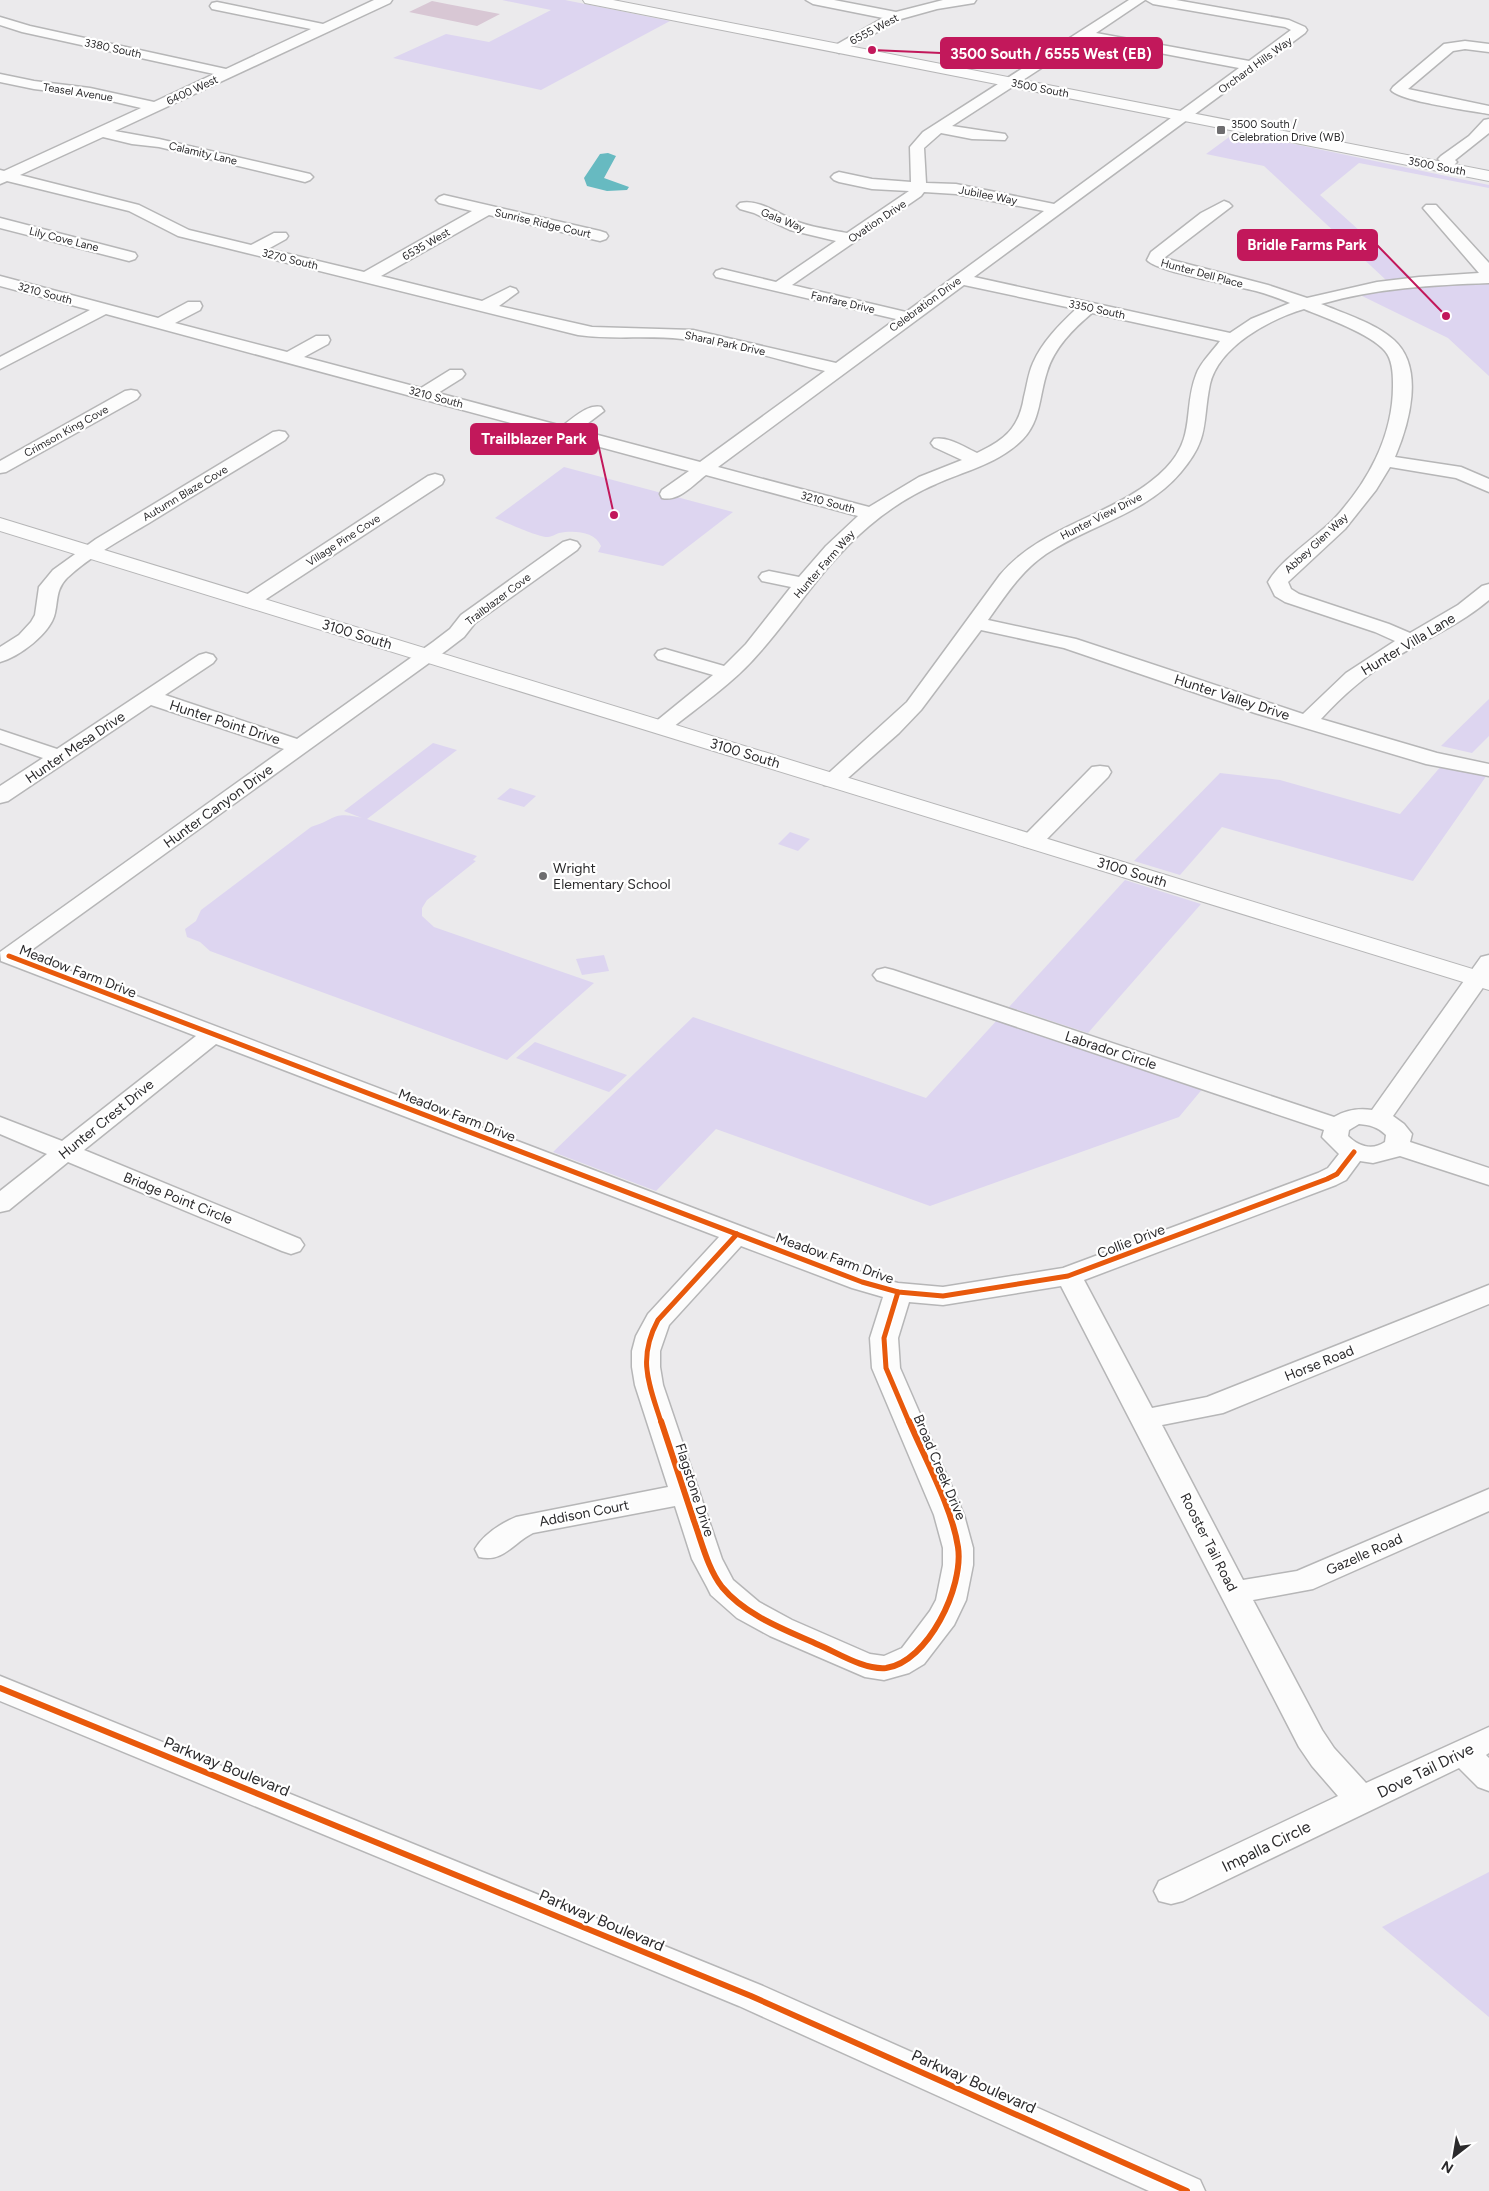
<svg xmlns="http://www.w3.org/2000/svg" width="1489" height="2191" font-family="Figtree,sans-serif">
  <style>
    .green { fill: #ddd5f0 }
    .water { fill: #67bac1 }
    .building { fill: #d8c7d4 }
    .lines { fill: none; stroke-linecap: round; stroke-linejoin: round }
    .minor-casing { stroke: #b6b6b7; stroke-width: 3 }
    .major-casing { stroke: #b6b6b7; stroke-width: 2 }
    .minor { fill: #fcfcfc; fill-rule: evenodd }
    .major { fill: #fcfcfc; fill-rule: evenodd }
    .cycleway-far1-casing { stroke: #fff; stroke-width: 8 }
    .cycleway-casing { stroke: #fff; stroke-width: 9 }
    .cycleway-far1 { stroke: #e8590c; stroke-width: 5 }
    .cycleway { stroke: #e8590c; stroke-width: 6 }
    .poi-dot { fill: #6e6d6f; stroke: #fff; stroke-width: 2 }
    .labels { text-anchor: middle; stroke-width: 4.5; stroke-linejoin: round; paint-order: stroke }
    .far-street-label { font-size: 11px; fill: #2b2a2c; stroke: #fff }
    .far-poi-label { font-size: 11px; fill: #2b2a2c; stroke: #fff; text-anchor: start }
    .street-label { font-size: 14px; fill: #2b2a2c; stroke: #fff }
    .poi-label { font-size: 14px; fill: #2b2a2c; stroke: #fff; text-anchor: start }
    .near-street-label { font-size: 16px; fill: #2b2a2c; stroke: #fff }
    .leader { fill: none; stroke: #c2185b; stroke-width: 2 }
    .callout-dot { fill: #c2185b; stroke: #fff; stroke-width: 2 }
    .callout { fill: #c2185b; stroke: #c2185b; stroke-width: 2 }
    .callout-label { font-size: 15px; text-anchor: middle; font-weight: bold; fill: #fff }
  </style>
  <rect width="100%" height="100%" fill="#ebeaec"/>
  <!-- green -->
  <g class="green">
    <polygon points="502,0 565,0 670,21 541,90 393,58 446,34 489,42 551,10"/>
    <polygon points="1236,132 1489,185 1489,188 1359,163 1320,195 1411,277 1386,280 1264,166 1206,154"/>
    <polygon points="1489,281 1489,376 1448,338 1358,294 1417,285"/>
    <path d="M 564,467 L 733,512 L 663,566 L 598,552 L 601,546 C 595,531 573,530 559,533 C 556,534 551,537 548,537 C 540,538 505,522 495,518 Z"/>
    <polygon points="1489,699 1489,736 1472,753 1441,746"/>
    <path d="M 433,743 L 457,750 L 367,819 L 477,856 L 473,860 L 476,861 L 427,900 L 422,908 L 422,916 L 434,927 L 594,983 L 507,1060 L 210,951 L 200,942 L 187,937 L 185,929 L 196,921 L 201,910 L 311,827 C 337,819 332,811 362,818 L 344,811 Z"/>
    <polygon points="1442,765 1487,775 1413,881 1222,827 1180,875 1134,861 1220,773 1280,780 1400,814"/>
    <polygon points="510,788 536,796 524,807 497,799"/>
    <polygon points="790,832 810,839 798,851 778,844"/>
    <polygon points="1125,880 1201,904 1088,1033 1009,1007"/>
    <polygon points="604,955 609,971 582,975 576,959"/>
    <polygon points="693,1017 926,1098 998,1019 1204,1087 1179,1117 930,1206 716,1129 656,1191 553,1152"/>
    <polygon points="535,1042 627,1075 609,1092 516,1058"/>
    <polygon points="1489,1872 1489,2017 1382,1927"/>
  </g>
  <!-- water -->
  <polygon class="water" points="608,153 616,156 604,178 629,187 627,190 607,191 587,186 584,178 600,154"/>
  <!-- building -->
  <polygon class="building" points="432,1 447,4 500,14 477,26 409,12"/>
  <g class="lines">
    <defs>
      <g id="minor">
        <path d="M 374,0 L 392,0 L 390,3 L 115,131 L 159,139 L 310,174 L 313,177 L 310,180 L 305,182 L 159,147 L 132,144 L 103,137 L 20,175 L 139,205 L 189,230 L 251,245 L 274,233 L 286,233 L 288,236 L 286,239 L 268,249 L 364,272 L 472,211 L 439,203 L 436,200 L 439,197 L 444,195 L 600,231 L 606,233 L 608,236 L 606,239 L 600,241 L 489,215 L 381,276 L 482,301 L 510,287 L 516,289 L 518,292 L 499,306 L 592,327 L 693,330 L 836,363 L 896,319 L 716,277 L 714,274 L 716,271 L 722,269 L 776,282 L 836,241 L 790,230 L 754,213 L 740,209 L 737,206 L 740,203 C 760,198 782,217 801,223 C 815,228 832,230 847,233 L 909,191 L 872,189 L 839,182 L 834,180 L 831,177 L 834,174 L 839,172 L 872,179 L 911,182 L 910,147 L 923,132 L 1129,0 L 1145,0 L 1096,33 L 1249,61 L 1291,30 L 1285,27 L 1153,4 L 1146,0 L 1176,0 L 1289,20 L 1305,27 L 1307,30 L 1305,33 L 974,277 L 1230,333 L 1251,319 L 1290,303 C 1278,298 1267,294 1256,291 C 1237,286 1155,271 1147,260 L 1151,252 L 1201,213 L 1224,201 L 1229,203 L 1232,206 L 1164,258 L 1268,285 L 1307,298 L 1377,282 L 1419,277 L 1479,273 L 1423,208 L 1426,205 L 1436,205 L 1489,263 L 1489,283 C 1433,285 1376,288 1321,304 C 1345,314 1375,323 1394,340 C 1425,368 1409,424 1395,457 L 1461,467 L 1489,479 L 1489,492 L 1456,478 L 1390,467 L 1376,490 L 1345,529 L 1288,582 L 1291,589 L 1299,594 L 1389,624 L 1410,633 L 1458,605 L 1482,586 L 1489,584 L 1489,600 C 1461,624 1426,639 1394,658 C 1367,674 1342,696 1321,719 L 1437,753 L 1489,764 L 1489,776 L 1426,764 L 1255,713 L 1064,648 L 981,630 L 921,710 L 899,733 L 840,785 L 832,786 L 824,785 L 821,780 L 907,702 L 1000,575 C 1043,523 1119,516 1166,468 C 1196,437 1183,409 1196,375 C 1200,363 1212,352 1220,341 L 1092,313 C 1073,329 1054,348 1047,372 C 1039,396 1041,420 1023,439 C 1000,463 965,471 936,484 C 912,494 888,510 869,526 C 825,563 797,610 760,652 C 734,683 699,706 668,731 L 661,733 L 654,731 L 650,727 L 654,723 L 713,675 L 658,659 L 655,655 L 658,651 L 665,649 L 724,666 L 746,644 L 791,587 L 762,581 L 759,577 L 762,573 L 769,571 L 799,577 L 826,546 L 858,516 L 706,475 C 694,484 679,502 662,498 L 660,494 L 662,490 L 689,471 L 106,314 L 0,369 L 0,357 L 90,310 L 0,286 L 0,276 L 158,318 L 188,302 L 200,302 L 202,306 L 200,310 L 175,323 L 287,352 L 316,336 L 328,336 L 330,340 L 328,344 L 304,357 L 421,388 L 450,370 L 462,370 L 465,374 L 462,378 L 438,393 L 562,426 C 574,418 587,404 601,407 L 604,411 L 579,430 L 700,462 L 825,371 C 780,360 728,344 682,339 C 647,335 613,340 578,335 L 178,236 L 129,211 L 7,181 L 0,184 L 0,170 L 4,171 L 141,108 L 90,96 L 34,89 L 0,82 L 0,74 L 34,81 L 90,88 L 154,102 L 214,74 L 22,32 L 0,25 L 0,17 L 30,26 L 226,69 L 311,29 L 212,9 L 210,6 L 212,3 L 217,2 L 323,24 ZM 1086,39 L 1239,68 L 1054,204 L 956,184 L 926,183 L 924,148 L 941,133 L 972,139 L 1005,140 L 1007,137 L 1005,134 L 952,126 ZM 924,192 L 956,194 L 1044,211 L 906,312 L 792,285 L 921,196 ZM 964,285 L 1076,309 C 1059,325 1042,342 1033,363 C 1028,374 1027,386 1024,397 C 1019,428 1005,440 977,453 C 964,447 948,436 934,439 L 931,443 L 934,447 L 962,460 L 919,477 L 869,507 L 718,467 ZM 1304,309 C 1326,318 1371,334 1385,351 C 1392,359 1393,372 1393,383 C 1394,436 1367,485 1331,522 C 1312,540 1281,560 1268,582 L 1275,596 L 1285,602 L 1375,632 L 1395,641 L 1346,673 L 1303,714 L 1076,639 L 988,620 C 1006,595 1020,572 1046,554 C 1089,525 1146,514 1181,472 C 1210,438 1202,423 1210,384 C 1219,346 1270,319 1304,309 Z"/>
        <polygon points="806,0 834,0 896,12 943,0 976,0 974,3 937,9 901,19 839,53 832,49 834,46 883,18 813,4"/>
        <path d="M 1465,41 L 1489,44 L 1489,52 L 1465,49 L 1453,51 L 1408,89 L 1489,106 L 1489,114 C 1472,111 1399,101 1391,90 L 1393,87 L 1444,44 Z"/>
        <polygon points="1489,119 1489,133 1455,160 1457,162 1454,165 1449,167 1444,165 1438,159 1441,156 1469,136 1484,120"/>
        <polygon points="0,218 135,253 137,256 135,259 129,261 0,228"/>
        <polygon points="131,390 137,391 140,395 137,399 6,472 0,473 0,461 125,391"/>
        <path d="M 279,431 L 285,432 L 288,436 L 285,440 C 240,468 194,495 149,523 C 122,539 89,557 67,578 C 56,589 58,600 55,613 C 51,633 19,657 0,662 L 0,647 L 19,635 L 31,622 L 35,615 L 39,587 L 53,570 L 96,539 L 273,432 Z"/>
        <polygon points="435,474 442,476 444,480 442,484 257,605 250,607 243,605 240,601 243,597 428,476"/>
        <path d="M 570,540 L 577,542 L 580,546 L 577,550 L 475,623 L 464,637 L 447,650 L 26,954 L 872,1276 L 898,1283 L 943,1287 L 1063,1268 L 1318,1173 L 1328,1168 L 1339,1154 L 1322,1137 L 1324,1130 L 877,980 L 873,975 L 877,970 L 885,968 L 893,970 L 1334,1117 C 1346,1110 1358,1108 1372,1110 L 1481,957 L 1489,955 L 1489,979 L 1393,1116 L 1404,1124 L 1412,1134 L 1410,1142 L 1489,1168 L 1489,1185 L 1400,1156 L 1373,1163 L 1360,1161 L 1346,1180 L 1336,1185 L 1084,1280 L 1152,1408 L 1207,1397 L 1489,1285 L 1489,1304 L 1223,1413 L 1162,1425 L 1243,1580 L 1297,1571 L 1489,1489 L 1489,1511 L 1313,1589 L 1253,1600 L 1322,1730 L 1334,1748 L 1366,1783 L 1489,1727 L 1489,1753 L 1486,1755 L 1489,1758 L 1489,1791 L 1478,1787 L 1459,1768 L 1183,1901 L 1171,1904 L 1159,1901 L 1154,1891 L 1159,1881 L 1338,1796 L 1312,1766 L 1299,1747 L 1061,1286 L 943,1305 L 909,1302 L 898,1338 L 900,1368 L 964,1515 L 973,1548 L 973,1565 L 966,1600 L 954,1625 L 924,1664 L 909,1673 L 884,1680 L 865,1677 L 770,1636 L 737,1618 L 711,1595 L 707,1587 L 692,1559 L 675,1506 L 533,1533 C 513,1543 503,1563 479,1557 L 475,1549 C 484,1534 500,1524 516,1517 L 668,1487 L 635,1385 L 632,1367 L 632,1351 L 636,1336 L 648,1314 L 719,1237 L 216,1044 L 84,1150 L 300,1239 L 304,1245 L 300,1251 L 291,1254 L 282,1251 L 68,1162 L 9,1210 L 0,1212 L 0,1191 L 47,1154 L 0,1134 L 0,1117 L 62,1141 L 196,1036 L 1,961 L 0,952 L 284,749 L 151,705 L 8,801 L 0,803 L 0,786 L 43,758 L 0,743 L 0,730 L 57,749 L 199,655 L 206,653 L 213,655 L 216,659 L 213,663 L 165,695 L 297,739 L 433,642 L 450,629 L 461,615 L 563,542 ZM 1359,1124 C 1370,1125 1378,1127 1386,1135 L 1385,1142 C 1372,1151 1358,1146 1348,1136 L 1349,1130 ZM 741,1246 L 852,1288 L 883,1297 L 870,1338 L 872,1368 L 934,1515 L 943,1548 L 943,1565 L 936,1600 L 930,1611 L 902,1648 L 884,1656 L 870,1654 L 792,1620 L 759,1602 L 733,1580 L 722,1559 L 663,1385 L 660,1367 L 660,1351 L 669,1325 Z"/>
        <polygon points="1100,766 1108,767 1111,772 1108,777 1040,846 1032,848 1024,846 1021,841 1024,836 1092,767"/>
        <polygon points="0,1676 763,1986 1200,2180 1205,2191 1149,2191 739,2006 0,1701"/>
      </g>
      <g id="major">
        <polygon points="583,0 613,0 1489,171 1489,181 590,4 585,3"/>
        <polygon points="0,518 1489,974 1489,990 0,531"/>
      </g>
    </defs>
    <!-- minor casing -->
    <use href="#minor" class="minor-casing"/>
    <!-- major casing -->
    <use href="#major" class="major-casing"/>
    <!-- minor -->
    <use href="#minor" class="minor"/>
    <!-- major -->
    <use href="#major" class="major"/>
    <defs>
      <g id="cycleway-far1">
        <polyline points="9,956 862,1282 898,1292 943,1296 1068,1276 1327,1179 1337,1174 1354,1152"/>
        <polyline points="898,1292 884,1338 886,1368 909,1422"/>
        <path d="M 661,1422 C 649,1384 637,1359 658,1320 L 737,1234"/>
      </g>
      <g id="cycleway">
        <path d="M 661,1421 C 672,1454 683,1488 694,1521 C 702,1543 708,1569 722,1587 C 746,1616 786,1630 819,1645 C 838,1653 864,1670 886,1668 C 928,1662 964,1587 958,1547 C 952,1507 925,1459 909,1421"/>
        <polyline points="0,1688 751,1996 1187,2191"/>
      </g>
    </defs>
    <!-- cycleway-far1 casing -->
    <use href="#cycleway-far1" class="cycleway-far1-casing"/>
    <!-- cycleway casing -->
    <use href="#cycleway" class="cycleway-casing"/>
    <!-- cycleway-far1 -->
    <use href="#cycleway-far1" class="cycleway-far1"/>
    <!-- cycleway -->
    <use href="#cycleway" class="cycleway"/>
  </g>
  <!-- markers -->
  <g class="poi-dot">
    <rect x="1216" y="125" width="10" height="10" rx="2.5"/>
    <circle cx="543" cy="876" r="5"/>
  </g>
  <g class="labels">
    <!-- far-street labels -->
    <g class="far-street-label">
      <text transform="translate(874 29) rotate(-28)" y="4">6555 West</text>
      <text transform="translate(113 48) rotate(12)" y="4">3380 South</text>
      <text transform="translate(1255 65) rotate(-36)" y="4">Orchard Hills Way</text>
      <text transform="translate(1040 88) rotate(11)" y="4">3500 South</text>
      <text transform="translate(192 90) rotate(-25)" y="4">6400 West</text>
      <text transform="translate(78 92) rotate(9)" y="4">Teasel Avenue</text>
      <text transform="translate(203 153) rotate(13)" y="4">Calamity Lane</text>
      <text transform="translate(1437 166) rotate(11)" y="4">3500 South</text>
      <text transform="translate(988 195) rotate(11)" y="4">Jubilee Way</text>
      <text transform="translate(783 220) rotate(22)" y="4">Gala Way</text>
      <text transform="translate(877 221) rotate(-34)" y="4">Ovation Drive</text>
      <text transform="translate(543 223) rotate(13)" y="4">Sunrise Ridge Court</text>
      <text transform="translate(64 239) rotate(14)" y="4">Lily Cove Lane</text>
      <text transform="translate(426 244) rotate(-30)" y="4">6535 West</text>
      <text transform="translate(290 259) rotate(14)" y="4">3270 South</text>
      <text transform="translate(1202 273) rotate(15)" y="4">Hunter Dell Place</text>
      <text transform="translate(45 293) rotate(15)" y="4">3210 South</text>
      <text transform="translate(843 302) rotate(13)" y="4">Fanfare Drive</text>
      <text transform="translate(925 304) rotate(-36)" y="4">Celebration Drive</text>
      <text transform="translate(1097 309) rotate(12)" y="4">3350 South</text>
      <text transform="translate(725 343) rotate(12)" y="4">Sharal Park Drive</text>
      <text transform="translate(436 397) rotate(15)" y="4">3210 South</text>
      <text transform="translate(66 431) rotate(-29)" y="4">Crimson King Cove</text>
      <text transform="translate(185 493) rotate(-31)" y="4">Autumn Blaze Cove</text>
      <text transform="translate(828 502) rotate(15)" y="4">3210 South</text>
      <text transform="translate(1101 516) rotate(-27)" y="4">Hunter View Drive</text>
      <text transform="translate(343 540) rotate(-33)" y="4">Village Pine Cove</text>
      <text transform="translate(1316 543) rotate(-43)" y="4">Abbey Glen Way</text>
      <text transform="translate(824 564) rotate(-49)" y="4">Hunter Farm Way</text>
      <text transform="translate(498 599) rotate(-37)" y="4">Trailblazer Cove</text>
    </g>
    <!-- far-poi labels -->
    <g class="far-poi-label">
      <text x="1231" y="128">3500 South /<tspan x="1231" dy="13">Celebration Drive (WB)</tspan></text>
    </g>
    <!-- street labels -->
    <g class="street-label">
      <text transform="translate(357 634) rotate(17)" y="5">3100 South</text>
      <text transform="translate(1408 644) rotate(-31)" y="5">Hunter Villa Lane</text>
      <text transform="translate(1232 697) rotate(18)" y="5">Hunter Valley Drive</text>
      <text transform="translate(225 722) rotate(18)" y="5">Hunter Point Drive</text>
      <text transform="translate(75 747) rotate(-34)" y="5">Hunter Mesa Drive</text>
      <text transform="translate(745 753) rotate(17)" y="5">3100 South</text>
      <text transform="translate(218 806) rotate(-36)" y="5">Hunter Canyon Drive</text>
      <text transform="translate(1132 872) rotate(17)" y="5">3100 South</text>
      <text transform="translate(78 971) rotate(21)" y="5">Meadow Farm Drive</text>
      <text transform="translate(1111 1050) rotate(18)" y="5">Labrador Circle</text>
      <text transform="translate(457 1115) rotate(21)" y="5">Meadow Farm Drive</text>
      <text transform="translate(106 1119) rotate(-39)" y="5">Hunter Crest Drive</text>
      <text transform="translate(178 1198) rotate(22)" y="5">Bridge Point Circle</text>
      <text transform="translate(1131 1241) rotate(-21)" y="5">Collie Drive</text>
      <text transform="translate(835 1258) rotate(20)" y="5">Meadow Farm Drive</text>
      <text transform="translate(1319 1363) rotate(-22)" y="5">Horse Road</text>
      <text transform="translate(940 1467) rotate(67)" y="5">Broad Creek Drive</text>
      <text transform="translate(695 1490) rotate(72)" y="5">Flagstone Drive</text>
      <text transform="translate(584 1513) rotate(-11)" y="5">Addison Court</text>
      <text transform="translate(1209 1542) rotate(63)" y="5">Rooster Tail Road</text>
      <text transform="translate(1364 1554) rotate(-24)" y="5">Gazelle Road</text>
    </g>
    <!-- poi labels -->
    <g class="poi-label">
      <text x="553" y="873">Wright<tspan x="553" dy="16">Elementary School</tspan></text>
    </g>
    <!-- near-street labels -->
    <g class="near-street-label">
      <text transform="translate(227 1766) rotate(22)" y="6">Parkway Boulevard</text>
      <text transform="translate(1425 1770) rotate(-26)" y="6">Dove Tail Drive</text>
      <text transform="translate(1266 1846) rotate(-26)" y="6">Impalla Circle</text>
      <text transform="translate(602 1920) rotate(23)" y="6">Parkway Boulevard</text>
      <text transform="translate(974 2081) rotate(24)" y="6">Parkway Boulevard</text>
    </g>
  </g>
  <!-- callouts -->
  <path class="leader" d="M872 50L941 53M1446 316L1377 245M614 515L597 439"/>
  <g class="callout-dot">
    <circle cx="872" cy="50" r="5"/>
    <circle cx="1446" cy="316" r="5"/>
    <circle cx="614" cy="515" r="5"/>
  </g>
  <g class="callout">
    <rect x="941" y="38" width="221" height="30" rx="5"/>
    <rect x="1238" y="230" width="139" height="30" rx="5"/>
    <rect x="471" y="424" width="126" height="30" rx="5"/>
  </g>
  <g class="callout-label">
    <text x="1051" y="59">3500 South / 6555 West (EB)</text>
    <text x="1307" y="250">Bridle Farms Park</text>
    <text x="534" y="444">Trailblazer Park</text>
  </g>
  <!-- north arrow -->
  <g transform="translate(1454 2156) rotate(211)" stroke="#ffffff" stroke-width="4" paint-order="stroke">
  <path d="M0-4L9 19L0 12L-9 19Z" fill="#2b2a2c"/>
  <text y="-8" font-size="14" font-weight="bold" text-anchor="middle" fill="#2b2a2c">N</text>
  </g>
</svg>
